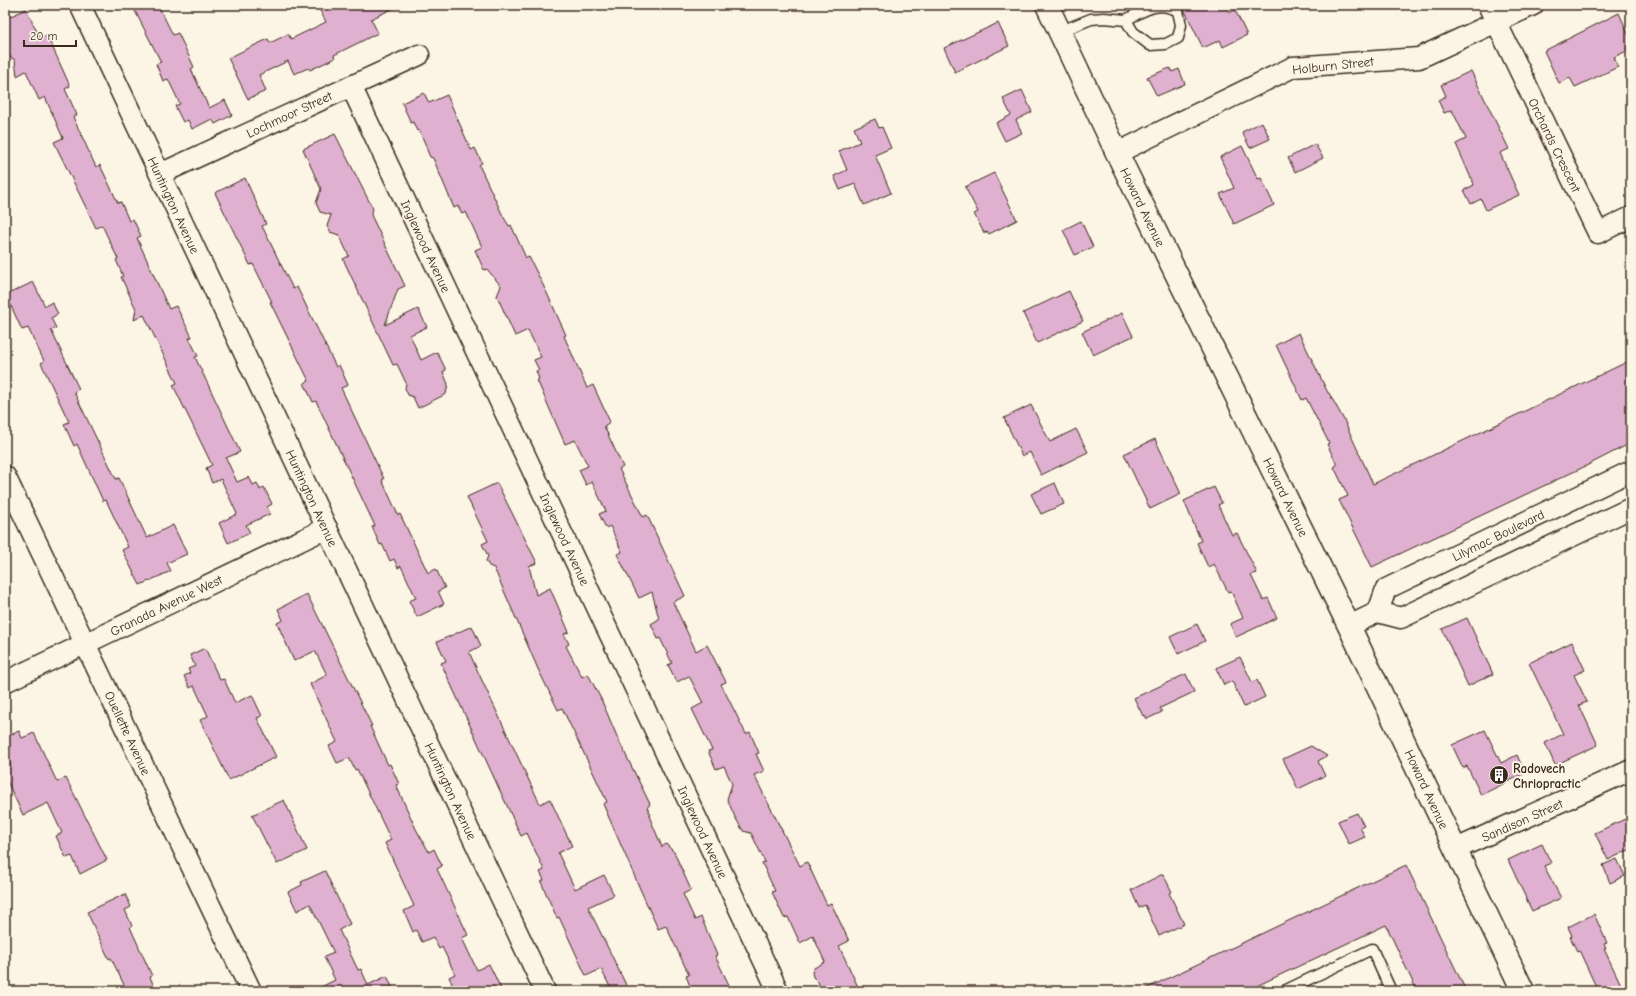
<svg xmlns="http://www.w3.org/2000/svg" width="1636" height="996" font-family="'Comic Neue',sans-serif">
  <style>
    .building { fill: #e0b0d0; stroke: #3b2a1e }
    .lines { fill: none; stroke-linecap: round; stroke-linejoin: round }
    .service-casing { stroke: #3b2a1e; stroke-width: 13 }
    .minor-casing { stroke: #3b2a1e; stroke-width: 23 }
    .tertiary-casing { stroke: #3b2a1e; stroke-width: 25 }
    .service { stroke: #fcf5e5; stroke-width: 10 }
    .minor { stroke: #fcf5e5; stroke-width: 20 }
    .tertiary { stroke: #fcf5e5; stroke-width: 22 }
    .labels { text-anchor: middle; stroke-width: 4; stroke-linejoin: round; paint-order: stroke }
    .street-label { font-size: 13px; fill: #3b2a1e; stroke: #fcf5e5 }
    .poi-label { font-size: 13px; font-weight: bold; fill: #3b2a1e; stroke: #fcf5e5; text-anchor: start }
  </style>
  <rect width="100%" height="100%" fill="#fcf5e5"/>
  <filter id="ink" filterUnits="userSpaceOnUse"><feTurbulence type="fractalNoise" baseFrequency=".025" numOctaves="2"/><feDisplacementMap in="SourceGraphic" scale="8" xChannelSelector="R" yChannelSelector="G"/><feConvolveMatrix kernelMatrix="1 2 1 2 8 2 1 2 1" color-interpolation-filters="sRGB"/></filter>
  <g filter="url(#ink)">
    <!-- building -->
    <g class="building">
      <polygon points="132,5 158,5 173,35 178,33 194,67 191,69 209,108 225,100 232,115 215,124 212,119 192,129 188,120 183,122 175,106 180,104 168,79 163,81 156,64 161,62"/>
      <polygon points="317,5 400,5 371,19 378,33 334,55 335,58 310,70 308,68 294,74 288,61 259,75 266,91 248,99 228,58 268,39 270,43 288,34 291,39 326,22"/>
      <polygon points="1182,5 1225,5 1229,13 1235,10 1247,35 1223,47 1220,40 1203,48"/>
      <polygon points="26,9 40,38 47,35 70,86 65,89 77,115 73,117 96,167 100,165 118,203 121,202 129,221 133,219 141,236 137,238 169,309 176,306 192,337 189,338 198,356 195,357 240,452 226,458 237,482 249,477 253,485 257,483 260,490 264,487 272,504 267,507 270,514 246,525 250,533 228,543 219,523 237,514 221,479 212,483 206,468 212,465 173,385 177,383 144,315 134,320 136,309 121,277 123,276 116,260 118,259 102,225 96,228 54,142 63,138 45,97 39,100 26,71 17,76 15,60 10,57 5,46 5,19"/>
      <polygon points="1619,13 1631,40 1631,49 1614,57 1618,67 1575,87 1570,78 1559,83 1544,51"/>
      <polygon points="998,23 1009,46 955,72 944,48"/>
      <polygon points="1170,68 1172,72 1179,69 1185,84 1157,96 1147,77"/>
      <polygon points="1471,71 1509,149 1500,153 1519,195 1486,210 1481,199 1471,204 1464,190 1474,185 1456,144 1466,139 1452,110 1444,113 1438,100 1446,96 1441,85"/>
      <polygon points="1022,90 1032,112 1016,120 1022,133 1005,141 996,123 1011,115 1003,99"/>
      <polygon points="424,93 429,103 447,95 471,150 475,148 482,163 479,165 503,216 509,226 511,225 526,258 529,257 546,291 566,335 564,336 587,388 593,385 610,422 604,426 623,467 619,469 643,517 647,515 685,596 673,602 696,651 707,645 726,682 721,684 746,734 750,732 759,753 756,754 764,771 754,775 800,866 807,862 827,905 831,903 849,941 839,946 860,991 818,991 819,983 813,977 812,972 814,968 825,962 813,936 800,943 788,917 784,918 772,892 775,891 762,863 765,862 751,833 743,831 735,817 727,799 732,784 724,766 716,769 708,751 712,750 692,709 703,703 689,676 677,682 668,665 672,663 660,638 658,639 651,624 659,619 652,592 639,598 617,554 622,552 610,526 606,528 599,514 606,511 592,482 586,485 579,470 588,466 575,440 565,444 537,380 539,379 536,371 539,370 534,360 541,357 528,330 515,336 497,296 501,286 487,269 484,270 475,250 482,247 466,212 462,214 458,206 454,208 433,158 430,157 427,150 427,148 419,130 417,131 413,122 411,123 402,103"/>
      <polygon points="875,119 879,128 882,127 891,148 875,155 891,193 864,205 855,184 840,190 834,176 847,170 839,151 860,142 854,128"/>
      <polygon points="1262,122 1270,139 1250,148 1242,132"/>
      <polygon points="335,134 373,209 371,215 405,286 398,289 385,325 418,309 427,327 410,335 421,360 437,352 446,370 443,372 448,384 446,394 418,408 413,397 408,395 405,388 406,383 397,364 393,365 343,259 349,256 339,235 330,232 327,226 331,215 320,212 316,203 321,189 303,149"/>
      <polygon points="1315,144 1323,158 1295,172 1288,158"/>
      <polygon points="1242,146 1258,179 1261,178 1274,205 1234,224 1220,194 1234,188 1220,157"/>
      <polygon points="994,173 1017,220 989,234 987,232 984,233 974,214 978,212 965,187"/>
      <polygon points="245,178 266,224 262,226 293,289 297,287 336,367 339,365 348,385 341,388 384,479 382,480 398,515 400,514 428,573 436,569 445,588 438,591 444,604 417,617 409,601 416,598 401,566 398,568 394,559 390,561 382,544 380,545 372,527 375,526 316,401 313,402 304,383 309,381 270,302 272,302 253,264 250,265 215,193"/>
      <polygon points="1081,221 1093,247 1075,255 1063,230"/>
      <polygon points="33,282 45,306 52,302 58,314 51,318 56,328 51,330 79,389 74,392 116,479 119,478 147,538 173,525 187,554 167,563 171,571 140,585 122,550 128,547 106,500 103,501 77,444 74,446 64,424 69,422 41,363 44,361 28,328 22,330 6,295"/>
      <polygon points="1069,291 1083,321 1037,343 1023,313"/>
      <polygon points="1122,313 1133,336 1093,355 1082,332"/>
      <polygon points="1299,333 1328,393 1329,393 1344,420 1373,484 1631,360 1631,443 1588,465 1372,567 1339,500 1348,496 1334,467 1337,465 1327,444 1329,443 1306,398 1302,400 1276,345"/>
      <polygon points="1031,405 1050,442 1076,429 1088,452 1041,475 1030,452 1022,456 1004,418"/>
      <polygon points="1155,439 1181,494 1150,509 1124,454"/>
      <polygon points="497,483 537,563 529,566 536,595 550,588 569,632 564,634 569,644 566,646 582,677 588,674 601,699 619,741 650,804 647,808 651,815 649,816 662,847 666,844 674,852 691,890 683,894 695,920 701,917 717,955 715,956 732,991 692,991 686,976 689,975 666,926 658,929 641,891 603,804 607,802 590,766 562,708 558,710 538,669 494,568 489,566 486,561 488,556 482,544 488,541 467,497"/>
      <polygon points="1055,483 1064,504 1041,514 1031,494"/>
      <polygon points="1214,487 1222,503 1218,505 1232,535 1237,533 1257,573 1251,575 1263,600 1268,598 1277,618 1236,637 1230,624 1243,618 1231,591 1228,592 1214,564 1208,567 1197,543 1201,541 1184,501"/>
      <polygon points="307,594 372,726 370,726 388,765 390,764 399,784 396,785 416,829 429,852 434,849 442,866 437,869 468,935 462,938 477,970 489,964 502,991 455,991 449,977 455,974 442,947 439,949 433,937 422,942 416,930 413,932 404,911 414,906 385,843 391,840 357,769 355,770 349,758 337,763 329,746 337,742 310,684 327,675 315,651 294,661 277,623 283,620 278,609"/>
      <polygon points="1467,618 1493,674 1468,686 1442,629"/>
      <polygon points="1197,624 1205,641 1178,654 1170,637"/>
      <polygon points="472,626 481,646 469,652 479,674 540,804 550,799 572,846 558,853 575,889 604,875 614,895 588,907 629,991 612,991 601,969 586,976 559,917 557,918 541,882 544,880 540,872 544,870 527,833 521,836 441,663 446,661 437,642"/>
      <polygon points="1572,642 1585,670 1574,675 1587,702 1579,705 1598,745 1555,765 1545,743 1563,734 1529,663"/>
      <polygon points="205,648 220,680 224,679 235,703 252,695 262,716 257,718 276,757 229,780 200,720 208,716 194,686 190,688 184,676 190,673 188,669 195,666 190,655"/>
      <polygon points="1240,657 1252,682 1257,680 1265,697 1244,707 1232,681 1224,685 1216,668"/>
      <polygon points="1186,674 1194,692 1160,708 1162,712 1147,719 1145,715 1143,716 1134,698"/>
      <polygon points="1485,730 1501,763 1517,755 1525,773 1481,795 1467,766 1463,768 1452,745"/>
      <polygon points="19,731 22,738 34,733 57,782 66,778 107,860 80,874 72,856 66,858 56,836 62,833 48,803 23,815 5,777 5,768 11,765 5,752 5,737"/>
      <polygon points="1311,746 1327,756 1318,761 1325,776 1298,789 1283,759"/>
      <polygon points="284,800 307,850 277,864 252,815"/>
      <polygon points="1357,813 1364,826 1360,827 1365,837 1349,844 1338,821"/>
      <polygon points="1625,819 1631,831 1631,849 1608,860 1595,833"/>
      <polygon points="1542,844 1551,863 1544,866 1561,898 1532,911 1508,860"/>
      <polygon points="1617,859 1625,876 1610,883 1603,865"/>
      <polygon points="1406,865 1466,991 1417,991 1386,925 1246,991 1141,991"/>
      <polygon points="325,871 350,924 339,930 358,970 361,969 368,985 387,976 394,991 313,991 335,980 324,957 334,953 310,904 297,911 288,892 302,885 301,882"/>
      <polygon points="1163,874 1172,892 1169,893 1184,924 1159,936 1145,905 1139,908 1131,890"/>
      <polygon points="125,894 131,907 125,910 132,926 130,927 152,976 150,977 156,991 127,991 111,958 109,959 87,912"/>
      <polygon points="1594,914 1607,943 1604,944 1606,949 1604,949 1624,991 1598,991 1579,950 1577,951 1570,937 1572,936 1568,927"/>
    </g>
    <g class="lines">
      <defs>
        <g id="service">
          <path d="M 1059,32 L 1091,19 L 1104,18 L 1126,20 L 1133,32 L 1150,45 L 1166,44 L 1178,38 L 1181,25 L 1178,11 C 1158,0 1144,10 1126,20"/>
          <polyline points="1284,991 1372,949 1391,991"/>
        </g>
        <g id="minor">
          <polyline points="80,5 545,991"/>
          <polyline points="1488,5 1598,233 1631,217"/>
          <polyline points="351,86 778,991"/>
          <polyline points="1117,153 1293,67 1419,58 1533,5"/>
          <polyline points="160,174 419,55"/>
          <polyline points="5,476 251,991"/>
          <polyline points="1378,612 1386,589 1631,471"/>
          <polyline points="1349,626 1378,612 1401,618 1631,508"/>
          <polyline points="5,682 327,528"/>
          <polyline points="1456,849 1631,770"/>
        </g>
        <polyline id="tertiary" points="1047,5 1117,153 1349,626 1523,991"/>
      </defs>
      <!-- service casing -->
      <use href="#service" class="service-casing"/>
      <!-- minor casing -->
      <use href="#minor" class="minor-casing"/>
      <!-- tertiary casing -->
      <use href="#tertiary" class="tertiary-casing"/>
      <!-- service -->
      <use href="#service" class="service"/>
      <!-- minor -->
      <use href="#minor" class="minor"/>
      <!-- tertiary -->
      <use href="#tertiary" class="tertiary"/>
    </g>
  </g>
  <!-- icons -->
  <defs>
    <symbol id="building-disc" viewBox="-11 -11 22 22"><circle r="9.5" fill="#3b2a1e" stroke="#fcf5e5"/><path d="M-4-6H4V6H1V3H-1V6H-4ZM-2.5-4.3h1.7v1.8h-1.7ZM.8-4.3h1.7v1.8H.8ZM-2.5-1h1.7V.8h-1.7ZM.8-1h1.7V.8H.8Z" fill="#fff"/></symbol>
  </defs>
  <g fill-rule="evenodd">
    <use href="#building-disc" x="1488" y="764" width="22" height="22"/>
  </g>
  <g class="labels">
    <!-- street labels -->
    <g class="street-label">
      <text transform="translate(1333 65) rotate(-6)" y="5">Holburn Street</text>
      <text transform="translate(289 114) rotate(-25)" y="5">Lochmoor Street</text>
      <text transform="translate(1555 145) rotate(64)" y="5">Orchards Crescent</text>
      <text transform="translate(174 205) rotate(65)" y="5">Huntington Avenue</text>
      <text transform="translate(1143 207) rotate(64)" y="5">Howard Avenue</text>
      <text transform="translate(426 246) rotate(65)" y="5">Inglewood Avenue</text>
      <text transform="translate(1286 497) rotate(64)" y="5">Howard Avenue</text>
      <text transform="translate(312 498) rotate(65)" y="5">Huntington Avenue</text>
      <text transform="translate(1498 535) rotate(-26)" y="5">Lilymac Boulevard</text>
      <text transform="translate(565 539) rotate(65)" y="5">Inglewood Avenue</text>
      <text transform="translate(166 605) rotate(-26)" y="5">Granada Avenue West</text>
      <text transform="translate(128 733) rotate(65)" y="5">Ouellette Avenue</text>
      <text transform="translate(1427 789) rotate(65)" y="5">Howard Avenue</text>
      <text transform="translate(451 791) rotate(65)" y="5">Huntington Avenue</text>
      <text transform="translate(1522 820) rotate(-24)" y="5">Sandison Street</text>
      <text transform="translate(703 832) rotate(65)" y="5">Inglewood Avenue</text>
    </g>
    <!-- poi labels -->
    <g class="poi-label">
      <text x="1513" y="773">Radovech<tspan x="1513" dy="15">Chriopractic</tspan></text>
    </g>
  </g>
  <!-- margin -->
  <rect width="1636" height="996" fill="none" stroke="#fcf5e5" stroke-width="20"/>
  <rect x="10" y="10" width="1616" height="976" fill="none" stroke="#3b2a1e" stroke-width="1.5" filter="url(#ink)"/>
  <!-- scale -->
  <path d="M24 40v6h52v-6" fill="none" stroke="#3b2a1e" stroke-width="2"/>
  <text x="30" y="40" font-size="12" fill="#3b2a1e" stroke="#fcf5e5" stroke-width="3" paint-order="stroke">20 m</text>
</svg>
